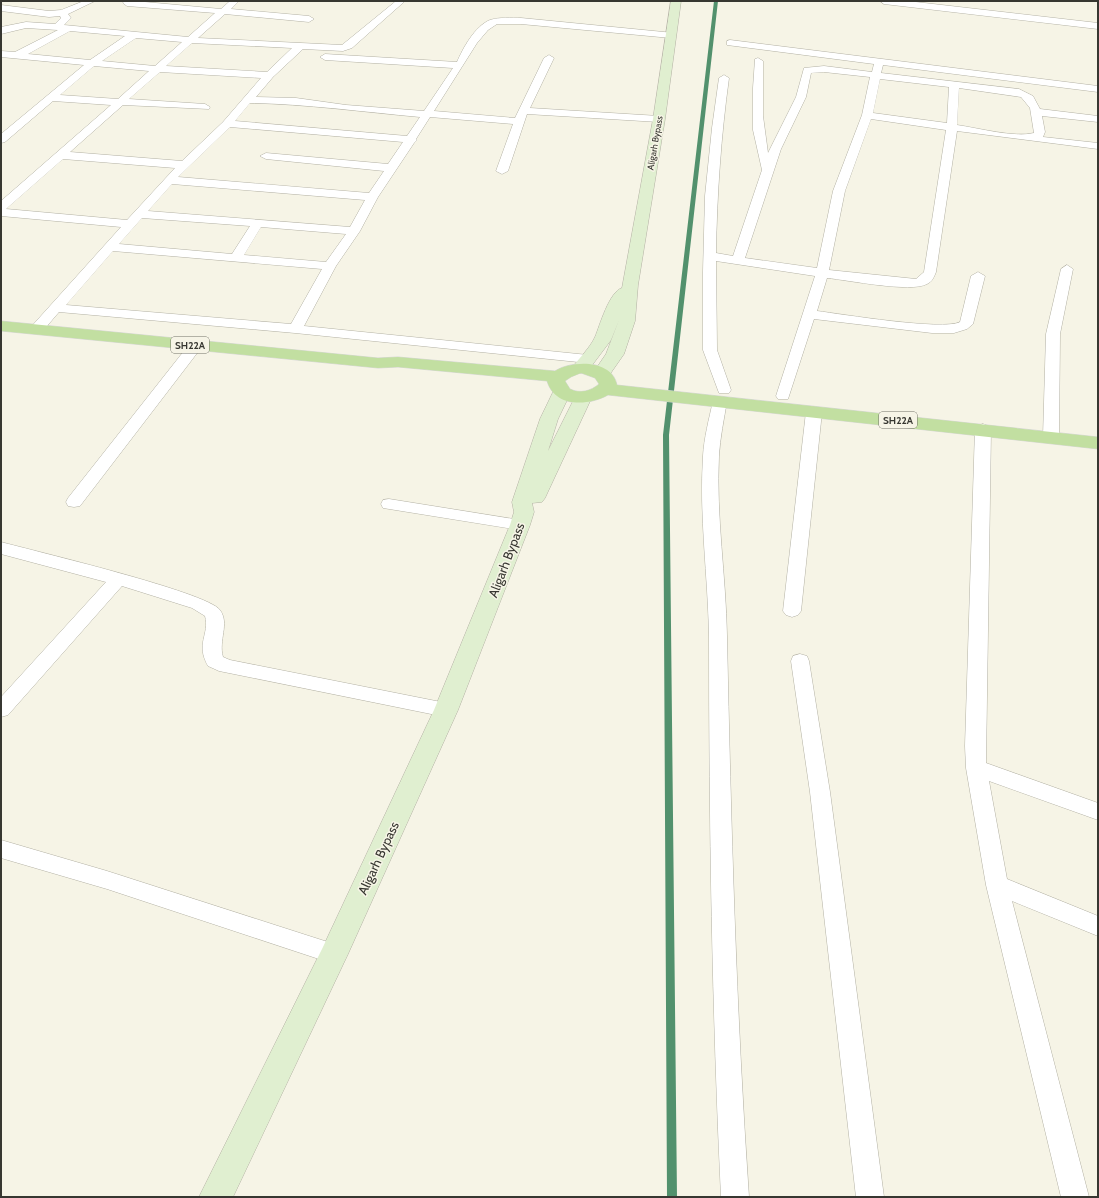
<svg xmlns="http://www.w3.org/2000/svg" width="1099" height="1198" font-family="Cabin,sans-serif">
  <style>
    .lines { fill: none; stroke-linecap: round; stroke-linejoin: round }
    .stream { fill: #52916d; fill-rule: evenodd }
    .minor-casing { stroke: #b3b1a4; stroke-width: 1 }
    .secondary-casing { stroke: #b3b1a4; stroke-width: 1 }
    .primary-casing { stroke: #d7d7d6; stroke-width: 1 }
    .minor { fill: #fff; fill-rule: evenodd }
    .secondary { fill: #e0efd0; fill-rule: evenodd }
    .primary { fill: #c2dfa1; fill-rule: evenodd }
    .labels { text-anchor: middle; stroke-width: 3; stroke-linejoin: round; paint-order: stroke }
    .far-street-label { font-size: 9px; fill: #373731; stroke: #f6f4e6 }
    .shield { fill: #f6f4e6; stroke: #707067; stroke-width: 1 }
    .shield-label { font-size: 10px; font-weight: bold; fill: #373731 }
    .near-street-label { font-size: 13px; fill: #373731; stroke: #f6f4e6 }
  </style>
  <rect width="100%" height="100%" fill="#f6f4e6"/>
  <g class="lines">
    <!-- stream -->
    <polygon class="stream" points="714,1 718,1 669,435 677,1197 667,1197 663,435"/>
    <defs>
      <g id="minor">
        <path d="M 84,1 L 95,1 L 68,14 L 71,18 L 64,25 L 188,37 L 215,13 L 127,6 L 123,3 L 124,1 L 134,1 L 221,9 L 230,1 L 239,1 L 231,9 L 309,16 L 314,19 L 309,22 L 225,14 L 198,38 L 342,45 L 396,1 L 405,1 L 352,48 L 343,51 L 303,49 L 273,77 L 256,97 L 296,98 L 346,105 L 424,111 L 453,68 L 325,60 L 320,57 L 325,54 L 457,62 C 463,48 475,26 490,20 C 500,17 511,18 521,18 L 674,33 L 674,37 L 671,38 L 521,24 L 497,24 L 488,30 L 477,43 L 434,111 L 515,118 L 544,58 L 549,55 L 554,58 L 530,108 L 659,116 L 664,119 L 659,122 L 527,114 L 508,171 L 502,174 L 496,171 L 513,124 L 430,117 L 416,139 L 417,140 L 414,143 L 378,197 L 360,231 L 336,266 L 304,326 L 588,355 L 593,356 L 595,359 L 593,362 L 588,363 L 295,333 L 59,312 L 41,333 L 31,333 L 29,330 L 31,327 L 121,227 L 1,216 L 1,201 L 111,105 L 53,101 L 5,142 L 1,143 L 1,134 L 84,65 L 1,57 L 1,51 L 15,52 L 58,30 L 26,28 L 1,34 L 1,27 L 26,22 L 55,24 L 61,18 L 60,16 L 49,17 L 1,11 L 1,5 L 49,11 L 61,10 ZM 70,31 L 125,36 L 90,60 L 28,54 ZM 136,38 L 182,42 L 155,66 L 102,61 ZM 192,43 L 292,48 L 267,72 L 166,66 ZM 94,66 L 149,71 L 118,99 L 60,95 ZM 160,72 L 261,78 L 223,122 L 182,161 L 70,152 L 123,105 L 209,109 L 210,107 L 205,104 L 129,99 ZM 250,103 C 307,104 363,112 420,117 L 407,136 L 235,121 ZM 230,127 L 403,142 L 388,164 L 266,153 L 260,156 L 266,159 L 384,171 L 369,193 L 178,177 ZM 63,159 L 175,168 L 127,220 L 6,209 ZM 172,184 L 365,200 L 350,227 L 148,211 ZM 142,218 L 250,226 L 232,254 L 119,244 ZM 261,227 L 346,234 L 326,262 L 244,255 ZM 113,251 L 322,269 L 291,324 L 66,305 Z"/>
        <polygon points="880,1 907,1 1098,23 1098,29 884,4"/>
        <path d="M 730,40 L 1098,86 L 1098,92 L 883,65 L 881,73 L 1019,89 L 1033,96 L 1040,109 L 1098,116 L 1098,122 L 1042,116 L 1045,132 L 1043,137 L 1098,143 L 1098,149 L 957,131 L 936,272 C 934,277 932,282 927,284 C 911,293 848,280 827,278 L 817,311 C 841,314 943,331 960,322 L 971,276 L 978,272 L 985,276 L 973,324 L 967,329 L 954,333 L 932,333 L 814,319 L 788,399 L 778,399 L 776,396 L 815,276 L 716,261 L 717,350 L 731,390 L 729,393 L 719,393 L 703,350 L 703,272 L 705,196 L 712,128 L 719,78 L 724,75 L 729,78 C 721,136 717,194 716,253 L 733,256 L 762,170 L 753,130 L 753,88 L 755,59 L 758,58 L 763,61 L 763,116 L 768,153 L 796,97 L 804,68 L 824,66 L 872,72 L 874,64 L 727,45 L 727,41 ZM 824,72 L 870,77 L 862,115 L 833,191 L 817,268 L 745,258 L 781,149 L 806,97 L 811,73 ZM 880,79 L 949,87 L 947,123 L 873,113 ZM 959,88 L 1021,97 L 1030,108 L 1034,133 C 1015,138 978,128 957,125 ZM 871,119 L 946,130 L 924,272 L 916,279 L 829,270 L 845,191 Z"/>
        <polygon points="1067,265 1073,269 1060,334 1059,437 1056,440 1046,440 1043,437 1046,334 1061,269"/>
        <polygon points="196,341 201,342 203,345 201,348 80,506 74,507 68,506 66,502 68,498 191,342"/>
        <path d="M 720,397 L 725,398 L 727,401 C 724,419 720,438 719,456 C 716,517 726,576 727,636 C 731,824 736,1010 749,1197 L 721,1197 C 712,1010 709,823 709,636 C 708,576 699,516 703,456 C 704,438 709,419 713,401 L 715,398 Z"/>
        <polygon points="814,407 819,409 822,412 801,611 798,615 792,617 786,615 783,611 806,412 809,409"/>
        <polygon points="983,424 988,426 991,429 986,763 1098,803 1098,820 989,781 1007,879 1098,916 1098,936 1012,901 1089,1197 1061,1197 986,885 966,768 965,746 975,429 978,426"/>
        <polygon points="389,499 520,520 526,521 528,525 526,529 520,530 383,508 381,504 383,500"/>
        <path d="M 1,542 C 34,551 207,592 220,610 C 230,624 218,640 223,657 L 230,660 L 446,703 L 453,705 L 456,710 L 453,715 L 446,717 L 219,671 L 208,666 C 195,643 210,635 205,616 L 192,608 L 122,586 L 8,715 L 1,717 L 1,697 L 106,582 L 1,554 Z"/>
        <polygon points="800,654 807,656 809,661 830,792 884,1197 856,1197 810,792 791,661 793,656"/>
        <polygon points="1,840 107,871 334,944 342,947 346,954 342,961 334,964 107,889 1,858"/>
      </g>
      <g id="secondary">
        <path d="M 671,1 L 681,1 L 665,119 L 638,285 L 635,321 L 624,354 L 608,377 L 602,378 L 596,377 L 593,373 L 606,354 L 619,320 L 611,340 L 587,372 L 581,373 L 575,372 L 572,368 C 579,358 590,348 595,337 C 600,325 609,292 622,288 L 653,119 Z"/>
        <polygon points="562,387 568,388 571,392 558,419 548,451 577,393 583,392 589,393 592,397 545,498 542,502 532,503 534,512 530,525 458,710 348,954 233,1197 199,1197 323,947 434,710 510,525 514,512 512,502 540,419 553,392 556,388"/>
      </g>
      <path id="primary" d="M 1,321 L 378,358 L 398,357 L 555,371 C 572,360 612,359 617,385 L 1098,437 L 1098,449 L 608,395 C 588,406 555,408 547,381 L 398,367 L 378,368 L 1,331 ZM 581,373 L 595,378 L 599,384 C 591,391 580,394 570,389 L 565,381 L 571,377 Z"/>
    </defs>
    <!-- minor casing -->
    <use href="#minor" class="minor-casing"/>
    <!-- secondary casing -->
    <use href="#secondary" class="secondary-casing"/>
    <!-- primary casing -->
    <use href="#primary" class="primary-casing"/>
    <!-- minor -->
    <use href="#minor" class="minor"/>
    <!-- secondary -->
    <use href="#secondary" class="secondary"/>
    <!-- primary -->
    <use href="#primary" class="primary"/>
  </g>
  <g class="labels">
    <!-- far-street labels -->
    <g class="far-street-label">
      <text transform="translate(655 143) rotate(-80)" y="3">Aligarh Bypass</text>
    </g>
    <!-- shield labels -->
    <g class="shield">
      <rect x="171" y="337" width="38" height="16" rx="3"/>
      <rect x="879" y="412" width="38" height="16" rx="3"/>
    </g>
    <g class="shield-label">
      <text x="190" y="349">SH22A</text>
      <text x="898" y="424">SH22A</text>
    </g>
    <!-- near-street labels -->
    <g class="near-street-label">
      <text transform="translate(506 560) rotate(-69)" y="5">Aligarh Bypass</text>
      <text transform="translate(378 858) rotate(-65)" y="5">Aligarh Bypass</text>
    </g>
  </g>
  <!-- border -->
  <rect width="1099" height="1198" fill="none" stroke="#373731" stroke-width="4"/>
</svg>
